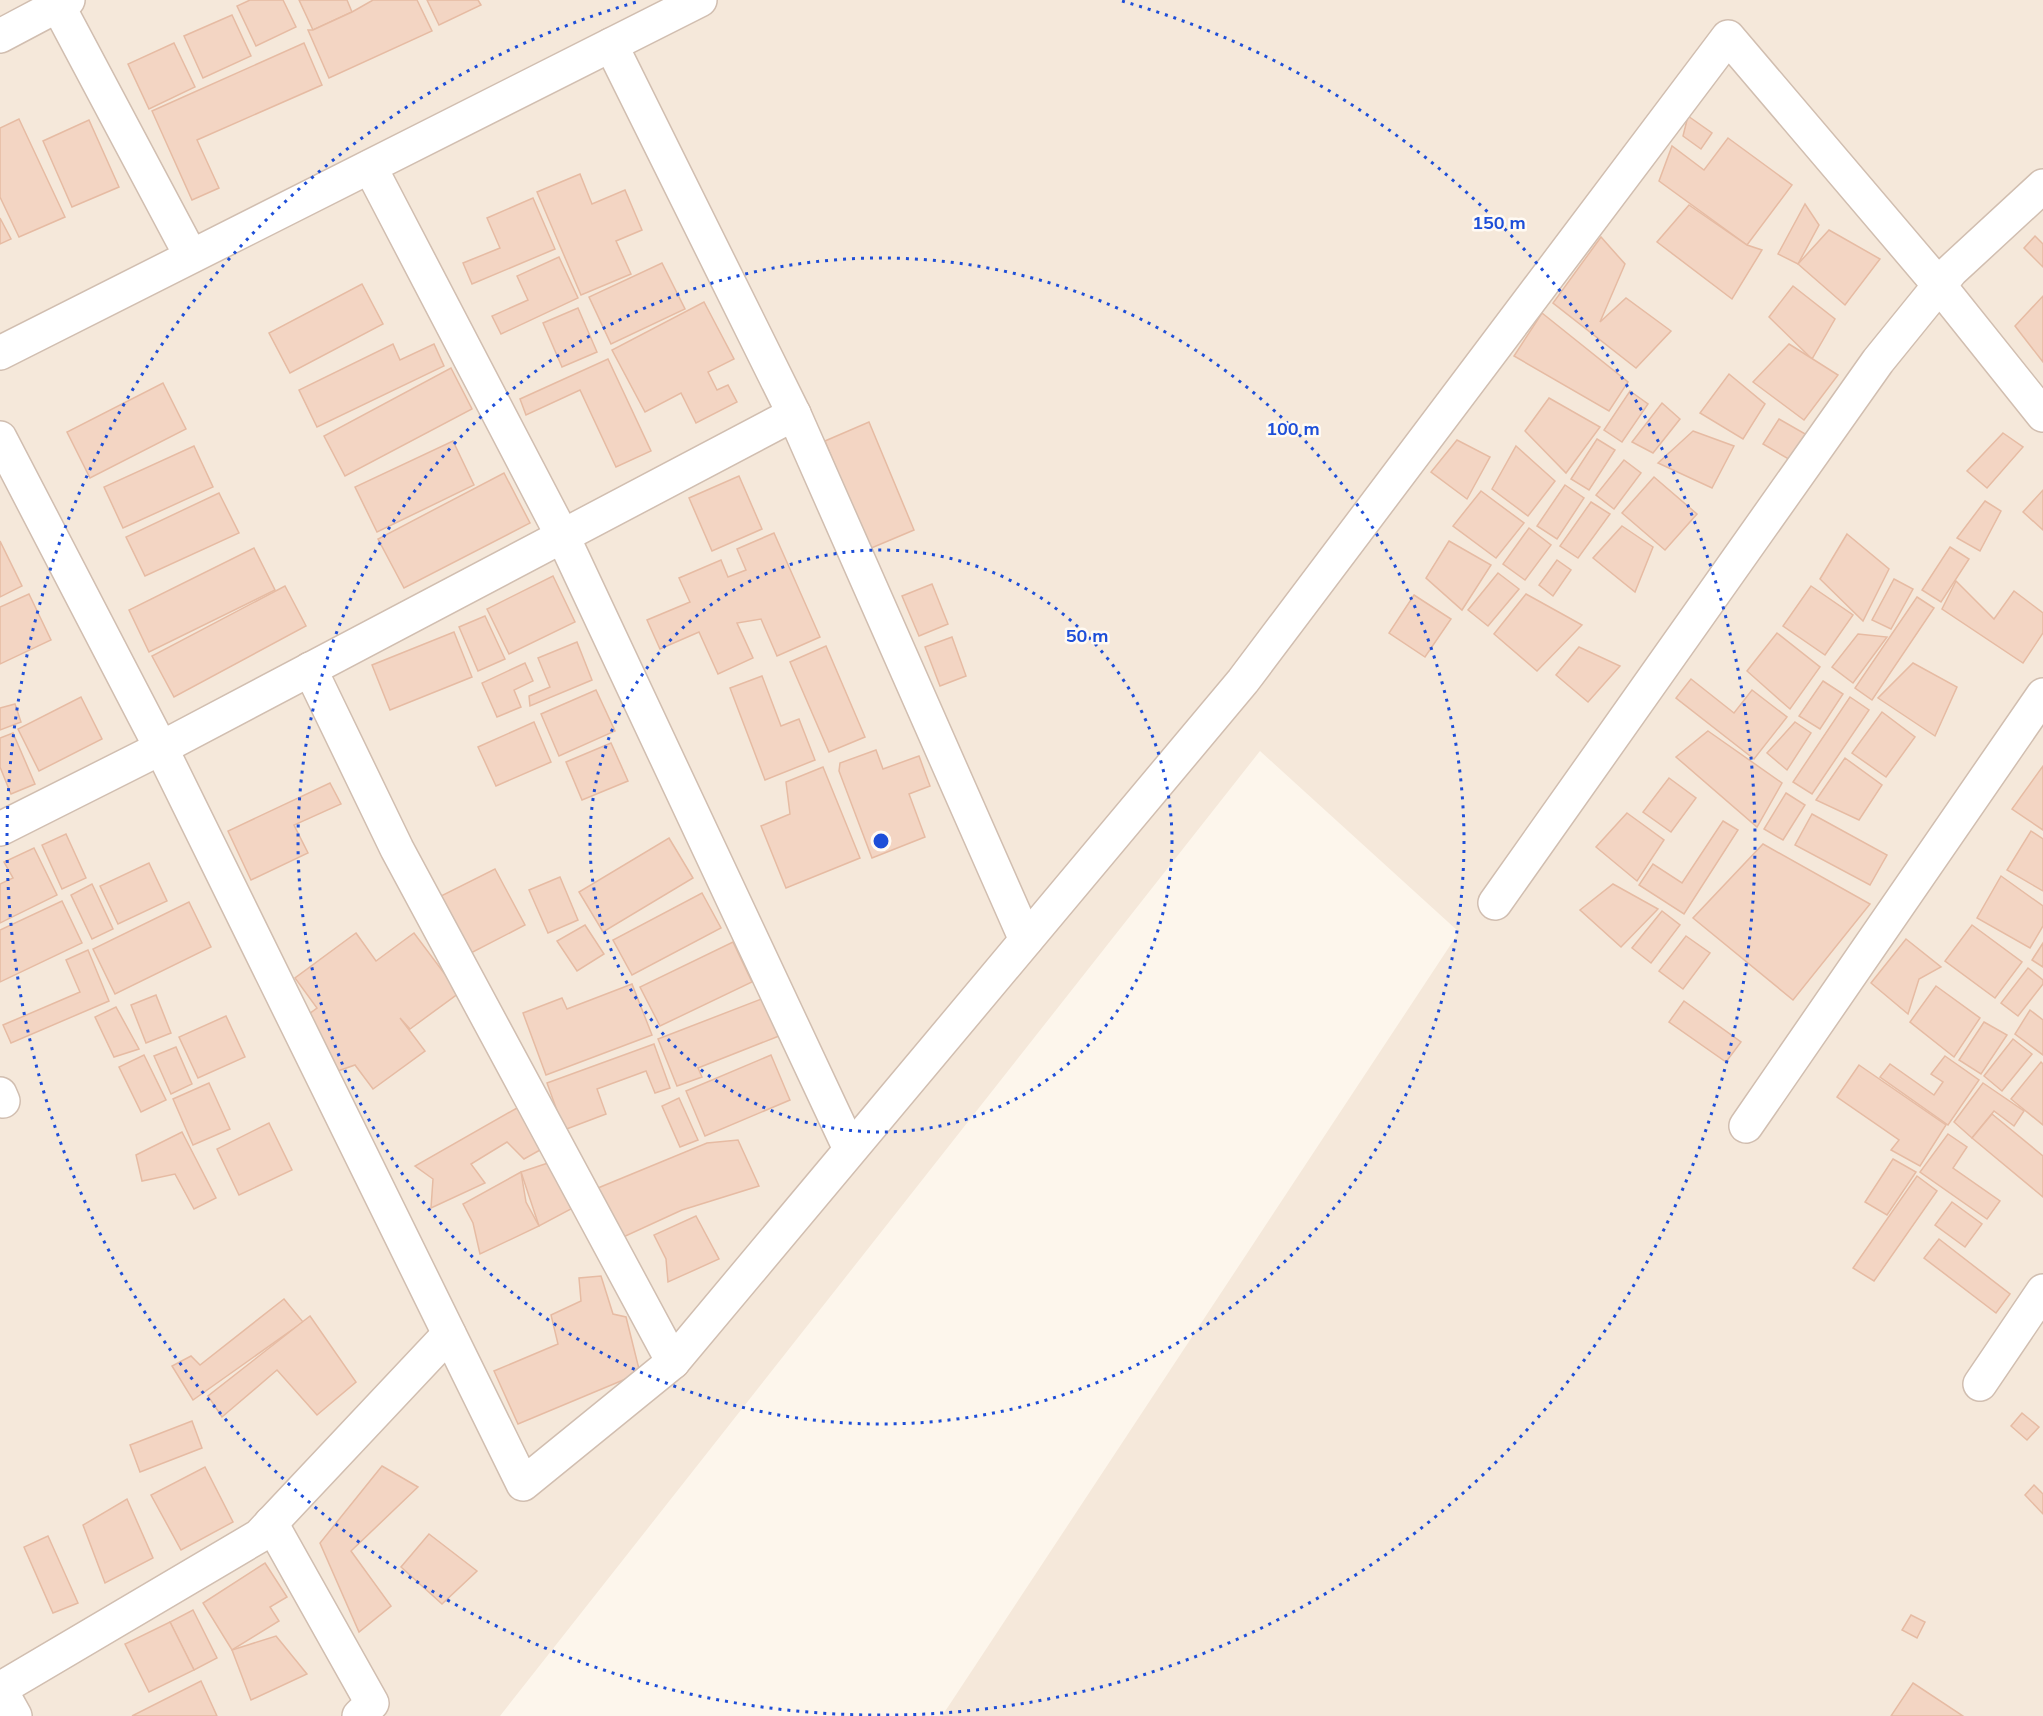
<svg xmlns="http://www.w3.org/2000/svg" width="2043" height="1716" font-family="Mulish,sans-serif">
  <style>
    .residential { fill: #f5e8da }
    .building { fill: #f3d5c3; stroke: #e6bba3; stroke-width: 1.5 }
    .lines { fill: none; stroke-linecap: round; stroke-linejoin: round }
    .minor-casing { stroke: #d1beb0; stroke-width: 36 }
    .minor { stroke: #fff; stroke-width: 33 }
    .ring { fill: none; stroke: #1d4ed8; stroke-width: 3; stroke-dasharray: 3 6 }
    .centre { fill: #1d4ed8; stroke: #fffaf3; stroke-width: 3 }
    .ring-label { font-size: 18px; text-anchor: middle; font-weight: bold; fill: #1d4ed8; stroke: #fffaf3; stroke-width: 5; stroke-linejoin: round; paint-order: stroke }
  </style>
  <rect width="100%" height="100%" fill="#fdf6ec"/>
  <!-- residential -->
  <polygon class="residential" points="0,0 2043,0 2043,1716 942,1716 1459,932 1260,751 500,1716 0,1716"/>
  <!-- building -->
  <g class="building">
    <polygon points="250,0 283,0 296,27 256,46 237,6"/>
    <polygon points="299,0 347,0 352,12 313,30"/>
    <polygon points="373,0 417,0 432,31 329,78 308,30 313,30 352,12"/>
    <polygon points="427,0 478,0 481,5 439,25"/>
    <polygon points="232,15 251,56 203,78 184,36"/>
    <polygon points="174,43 195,87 149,109 128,64"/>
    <polygon points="304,43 322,85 197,140 219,188 192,200 152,111"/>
    <polygon points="1688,116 1712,133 1701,149 1683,136"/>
    <polygon points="19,119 65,217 19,237 0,197 0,128"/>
    <polygon points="89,120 119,187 72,207 43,141"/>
    <polygon points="1728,138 1792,185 1747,245 1659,181 1672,146 1704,170"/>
    <polygon points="580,174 592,204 625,190 642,230 616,241 631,274 581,295 537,192"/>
    <polygon points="533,198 555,249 472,284 463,263 500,248 487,218"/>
    <polygon points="1805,204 1819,225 1798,264 1778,254"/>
    <polygon points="1689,205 1747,245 1762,250 1732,299 1657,242"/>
    <polygon points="0,218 11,239 0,244"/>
    <polygon points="1829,230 1880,259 1845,305 1798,264"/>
    <polygon points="2035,236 2043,244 2043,267 2024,248"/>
    <polygon points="1601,237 1625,264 1600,322 1626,298 1671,331 1636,368 1553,303"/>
    <polygon points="559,257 578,298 501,334 492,316 528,300 517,276"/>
    <polygon points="662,263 685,309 611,344 589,297"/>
    <polygon points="362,284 383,324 290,373 269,333"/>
    <polygon points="1793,286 1835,319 1812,359 1769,317"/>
    <polygon points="2043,296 2043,362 2015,326"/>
    <polygon points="704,302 734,359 708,372 717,390 728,385 737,402 696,423 681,393 645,412 612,350"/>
    <polygon points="578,308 597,352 562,367 543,323"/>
    <polygon points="1542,313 1628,382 1609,411 1514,356"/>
    <polygon points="393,344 400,360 434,344 444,366 317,427 299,390"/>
    <polygon points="1789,344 1838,375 1804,420 1753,382"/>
    <polygon points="608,359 651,451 616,467 580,390 526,415 520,399"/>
    <polygon points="451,368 472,409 345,476 324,436"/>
    <polygon points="1729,374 1765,404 1743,439 1700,413"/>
    <polygon points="163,383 186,429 90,478 67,432"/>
    <polygon points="1630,391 1648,404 1622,442 1604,430"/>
    <polygon points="1549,398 1600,427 1566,473 1525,431"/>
    <polygon points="1662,403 1680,419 1653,453 1632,442"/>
    <polygon points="1779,419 1807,435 1792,461 1763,444"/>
    <polygon points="869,422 914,530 869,549 825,441"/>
    <polygon points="1693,431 1734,446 1712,488 1658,463"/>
    <polygon points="2003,433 2023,447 1987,488 1967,471"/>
    <polygon points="1597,439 1615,450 1589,490 1571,479"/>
    <polygon points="1457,440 1490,457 1467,499 1431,472"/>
    <polygon points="453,441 474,485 377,532 355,487"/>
    <polygon points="194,446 213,487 123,528 104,487"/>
    <polygon points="1516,446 1555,481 1528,516 1492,489"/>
    <polygon points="1624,460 1641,473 1614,509 1596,495"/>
    <polygon points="504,473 530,523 404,588 378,539"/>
    <polygon points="739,476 762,529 712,551 689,498"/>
    <polygon points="1654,477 1697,514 1665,550 1622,513"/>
    <polygon points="1565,485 1584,498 1557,539 1537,526"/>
    <polygon points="2043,490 2043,530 2023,512"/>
    <polygon points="1481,491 1524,523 1496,558 1453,526"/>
    <polygon points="219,493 239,533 145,576 126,537"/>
    <polygon points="1985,501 2001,511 1980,551 1957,538"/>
    <polygon points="1591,502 1610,514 1578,558 1560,546"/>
    <polygon points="1622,526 1653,547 1635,592 1593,558"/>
    <polygon points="1529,528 1551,545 1525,580 1503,564"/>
    <polygon points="774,533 820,637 777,656 761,619 737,623 753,658 718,674 699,632 660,649 647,620 690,602 679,578 721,560 728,577 746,570 737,549"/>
    <polygon points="1847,534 1889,569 1863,621 1820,579"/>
    <polygon points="0,541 22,586 0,597"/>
    <polygon points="1449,541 1491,565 1462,610 1426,578"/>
    <polygon points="1950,547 1969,559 1941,602 1922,590"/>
    <polygon points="254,548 275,590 149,652 129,610"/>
    <polygon points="1557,560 1571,570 1553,596 1539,585"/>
    <polygon points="1498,573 1519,589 1488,626 1468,610"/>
    <polygon points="553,576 575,622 509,654 487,609"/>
    <polygon points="1894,579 1913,589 1891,629 1872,620"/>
    <polygon points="1956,581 1994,619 2014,591 2043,613 2043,633 2023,663 1942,609"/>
    <polygon points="932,584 948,624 919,636 902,596"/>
    <polygon points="285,586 306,626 174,697 152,656"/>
    <polygon points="1811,586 1853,615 1825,655 1783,626"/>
    <polygon points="29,594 51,640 0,664 0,607"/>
    <polygon points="1526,594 1582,625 1537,671 1494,634"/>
    <polygon points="1414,595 1451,619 1425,657 1389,633"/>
    <polygon points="1917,597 1934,608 1872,700 1855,688"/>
    <polygon points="485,616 505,659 478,671 459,627"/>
    <polygon points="454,632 472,677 390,710 372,665"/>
    <polygon points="1777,633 1820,667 1790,709 1747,671"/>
    <polygon points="1858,634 1887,637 1853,683 1832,667"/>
    <polygon points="952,637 966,676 940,686 925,647"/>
    <polygon points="577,642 592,680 530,706 529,696 550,687 538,658"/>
    <polygon points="826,646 865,737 829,752 790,662"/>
    <polygon points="1579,647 1620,666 1588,702 1556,675"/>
    <polygon points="525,663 533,681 514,690 521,707 497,717 482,683"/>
    <polygon points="1913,663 1957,687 1935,736 1878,698"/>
    <polygon points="762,676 781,726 799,719 815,760 765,780 730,688"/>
    <polygon points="1691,679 1734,713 1752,690 1787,717 1754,759 1676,698"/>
    <polygon points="1823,681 1843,694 1820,729 1799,716"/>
    <polygon points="596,690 615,731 559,756 541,714"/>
    <polygon points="81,697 102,739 39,771 18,729"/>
    <polygon points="1850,697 1869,710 1812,794 1793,782"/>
    <polygon points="15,704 21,722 0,730 0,708"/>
    <polygon points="1882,712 1915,737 1886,777 1852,753"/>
    <polygon points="534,722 551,762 496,786 478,747"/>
    <polygon points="1795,722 1811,733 1787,770 1767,753"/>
    <polygon points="1708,731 1782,783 1757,827 1676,757"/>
    <polygon points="13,733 35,784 11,794 0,767 0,738"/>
    <polygon points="611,743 628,781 582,800 566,762"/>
    <polygon points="876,750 883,769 919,756 930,786 909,794 925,837 872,858 839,771 840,763"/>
    <polygon points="1845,758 1882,785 1859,820 1816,800"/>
    <polygon points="2043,766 2043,830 2012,809"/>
    <polygon points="823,767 860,858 786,888 761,826 790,814 786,782"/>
    <polygon points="1669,778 1696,798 1671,832 1643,812"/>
    <polygon points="330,783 341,804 294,825 308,853 251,880 228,831"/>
    <polygon points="1786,793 1805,805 1783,840 1764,829"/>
    <polygon points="1627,813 1664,840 1637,881 1596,847"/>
    <polygon points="1812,814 1887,855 1870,885 1795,845"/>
    <polygon points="1723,821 1738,830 1684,914 1639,885 1653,864 1682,883"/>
    <polygon points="2031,831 2043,839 2043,891 2007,870"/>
    <polygon points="66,834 86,878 62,889 42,845"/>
    <polygon points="669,838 693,878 603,932 579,892"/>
    <polygon points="1763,844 1870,904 1793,1000 1693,918"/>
    <polygon points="34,848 57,895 0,923 0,884 13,878 4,862"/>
    <polygon points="149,863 167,901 118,924 100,886"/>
    <polygon points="495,869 525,925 469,954 439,897"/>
    <polygon points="2001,876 2043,906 2043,926 2030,948 1977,918"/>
    <polygon points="560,877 578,920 548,933 529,890"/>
    <polygon points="92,884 113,929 92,939 71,895"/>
    <polygon points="1613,884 1658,909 1621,947 1580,910"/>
    <polygon points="702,893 721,928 632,975 613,940"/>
    <polygon points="62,901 82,943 0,982 0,930"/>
    <polygon points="189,902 211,947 115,994 93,949"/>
    <polygon points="1662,911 1680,925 1651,963 1632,948"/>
    <polygon points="585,925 604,954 577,971 557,941"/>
    <polygon points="1972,925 2022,962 1995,998 1945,961"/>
    <polygon points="356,933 376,961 414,933 459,993 410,1029 400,1018 425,1051 373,1089 355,1065 335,1072 298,1022 317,1008 295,978"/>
    <polygon points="1686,936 1710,953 1683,989 1659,971"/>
    <polygon points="1906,939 1941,967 1919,979 1908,1014 1871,983"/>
    <polygon points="733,942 752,982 660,1026 640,987"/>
    <polygon points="2043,943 2043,967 2032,960"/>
    <polygon points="88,950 109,1001 11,1043 3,1025 80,992 66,960"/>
    <polygon points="2028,968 2043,980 2043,984 2018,1016 2001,1003"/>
    <polygon points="632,984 652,1035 546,1075 523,1013 562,998 567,1009"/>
    <polygon points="1936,986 1980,1018 1954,1057 1910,1022"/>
    <polygon points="156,995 171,1033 146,1043 131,1005"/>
    <polygon points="764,998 779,1036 698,1068 702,1077 677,1086 658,1039"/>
    <polygon points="1684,1001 1741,1042 1726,1062 1669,1022"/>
    <polygon points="116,1007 139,1049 114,1057 95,1017"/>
    <polygon points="2030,1010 2043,1020 2043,1055 2015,1034"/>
    <polygon points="226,1016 245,1057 198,1078 179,1037"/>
    <polygon points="1984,1022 2007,1035 1981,1074 1959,1060"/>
    <polygon points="2013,1039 2032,1054 2002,1091 1984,1076"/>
    <polygon points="654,1044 670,1088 655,1093 646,1071 597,1089 606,1114 564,1130 547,1083"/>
    <polygon points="176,1047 192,1084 171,1094 154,1056"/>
    <polygon points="144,1055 166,1100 141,1112 119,1067"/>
    <polygon points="771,1055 790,1100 705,1136 686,1091"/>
    <polygon points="1945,1056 1979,1080 1948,1125 1880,1077 1890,1064 1934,1095 1943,1082 1931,1074"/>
    <polygon points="2041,1062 2043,1064 2043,1125 2011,1099"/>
    <polygon points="1859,1065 1946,1125 1920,1166 1891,1150 1899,1140 1837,1097"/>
    <polygon points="209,1083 230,1129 193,1145 173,1099"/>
    <polygon points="1983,1083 2024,1111 2014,1126 1994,1111 1972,1138 1954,1122"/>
    <polygon points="679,1098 698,1140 680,1147 662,1106"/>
    <polygon points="517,1108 549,1145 524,1159 507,1142 471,1164 485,1183 431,1208 433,1179 415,1166"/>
    <polygon points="1992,1114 2043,1156 2043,1197 1972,1138"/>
    <polygon points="269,1123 292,1170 239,1195 217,1149"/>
    <polygon points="182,1132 216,1198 194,1209 175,1174 142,1181 136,1155"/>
    <polygon points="1948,1134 1967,1147 1953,1168 2000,1201 1987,1219 1920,1172"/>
    <polygon points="738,1140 759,1186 682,1210 619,1239 598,1188 707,1143"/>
    <polygon points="1893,1159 1916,1172 1887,1215 1865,1202"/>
    <polygon points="554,1161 571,1209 539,1226 521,1172"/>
    <polygon points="521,1172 526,1202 539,1226 480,1254 473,1223 463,1204"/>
    <polygon points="1917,1176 1937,1191 1874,1281 1853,1268"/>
    <polygon points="1952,1202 1982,1224 1965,1247 1935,1225"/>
    <polygon points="696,1216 719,1259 668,1282 666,1259 654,1235"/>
    <polygon points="1939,1239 2010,1294 1996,1313 1924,1258"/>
    <polygon points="601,1276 613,1314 626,1317 640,1373 518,1424 494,1371 558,1344 551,1315 581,1301 579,1278"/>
    <polygon points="284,1299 303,1322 193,1400 172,1366 191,1356 200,1365"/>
    <polygon points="310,1316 356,1382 317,1415 277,1370 222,1417 208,1396"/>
    <polygon points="2022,1413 2039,1427 2027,1440 2011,1426"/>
    <polygon points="192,1421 202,1448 140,1472 130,1445"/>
    <polygon points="382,1466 418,1487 351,1551 391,1606 359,1632 320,1543"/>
    <polygon points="205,1467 233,1522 181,1550 151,1495"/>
    <polygon points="2034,1485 2043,1494 2043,1514 2025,1495"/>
    <polygon points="127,1499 153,1558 105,1583 83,1525"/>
    <polygon points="429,1534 477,1571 442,1604 401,1567"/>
    <polygon points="48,1536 78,1603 53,1613 24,1547"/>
    <polygon points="265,1563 287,1597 270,1607 279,1621 232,1650 203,1603"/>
    <polygon points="193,1610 217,1658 194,1670 170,1622"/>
    <polygon points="1911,1615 1925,1622 1917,1638 1902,1630"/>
    <polygon points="170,1622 194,1670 149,1692 125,1644"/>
    <polygon points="276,1636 307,1674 251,1700 232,1650"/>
    <polygon points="201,1681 217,1716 132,1716"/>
    <polygon points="1913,1683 1963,1716 1891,1716"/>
  </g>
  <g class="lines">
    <defs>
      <g id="minor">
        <polyline points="55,0 191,256"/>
        <polyline points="0,36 68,0"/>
        <polyline points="611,45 794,414 1026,940"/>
        <polyline points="370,167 563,537 850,1149"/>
        <polyline points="0,353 700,0"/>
        <polyline points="0,438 161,748 523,1484 673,1362 397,849 310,669"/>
        <polyline points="0,829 161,748 794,414"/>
        <polyline points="1495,903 1878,361 1951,271 2043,186"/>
        <polyline points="0,1094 3,1101"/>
        <polyline points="1746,1126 2043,695"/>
        <polyline points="673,1362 1243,681 1728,37 1939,285 2043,415"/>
        <polyline points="1980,1384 2043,1291"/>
        <polyline points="271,1523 372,1703 359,1716"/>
        <polyline points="0,1689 259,1536 449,1334"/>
        <polyline points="0,1689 15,1716"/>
      </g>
    </defs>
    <!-- minor casing -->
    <use href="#minor" class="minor-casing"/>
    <!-- minor -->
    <use href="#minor" class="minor"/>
  </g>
  <!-- distance rings -->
  <g class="ring">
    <circle cx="881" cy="841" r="291"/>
    <circle cx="881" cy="841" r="583"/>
    <path d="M1122 1A874 874 0 1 1 640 1"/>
  </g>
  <circle cx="881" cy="841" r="9" class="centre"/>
  <g class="ring-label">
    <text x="1499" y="229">150 m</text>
    <text x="1293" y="435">100 m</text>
    <text x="1087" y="642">50 m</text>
  </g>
</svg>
